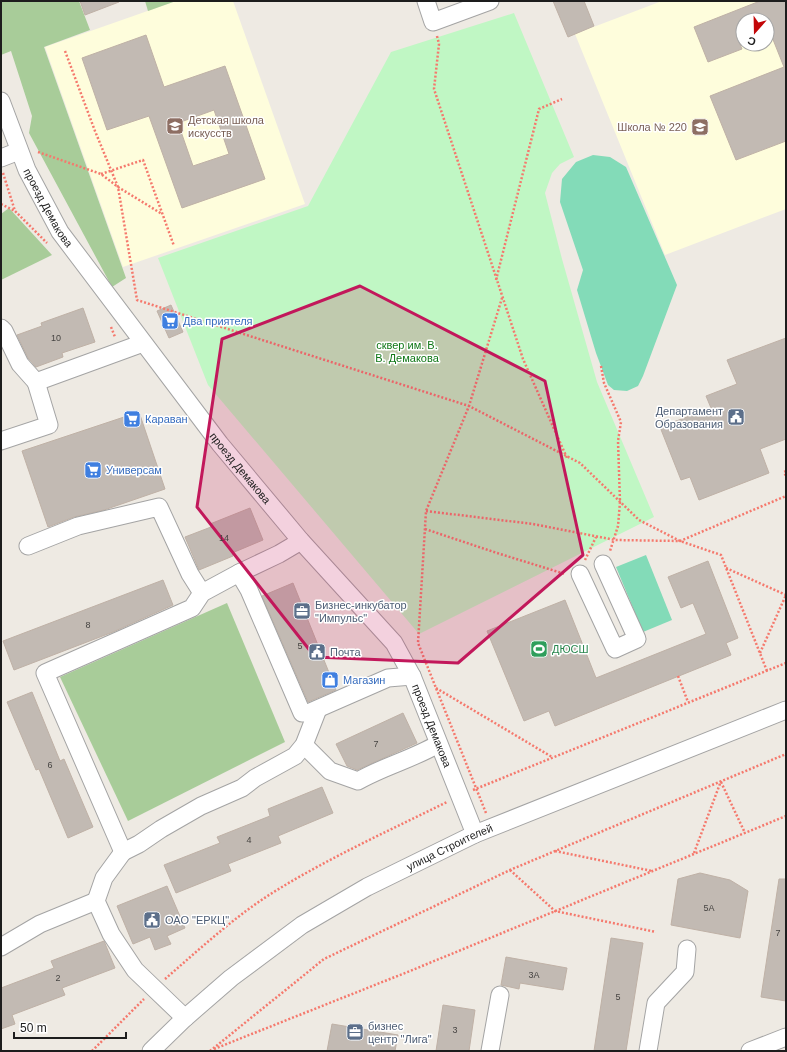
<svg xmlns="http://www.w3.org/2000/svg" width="787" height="1052" font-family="Arial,sans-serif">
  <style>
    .education { fill: #fefddc; fill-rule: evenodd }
    .forest { fill: #a8cc99 }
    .park { fill: #c0f7c4 }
    .pitch { fill: #83dbb8 }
    .building { fill: #c2bab3; stroke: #bfb1a6; fill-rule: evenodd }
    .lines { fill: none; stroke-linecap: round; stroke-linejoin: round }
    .minor-casing { stroke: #a4a4a4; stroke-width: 19 }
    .path { stroke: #f5796d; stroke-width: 2.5; stroke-dasharray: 2 2; stroke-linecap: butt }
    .minor { stroke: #fff; stroke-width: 17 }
    .marked { fill: #c2185b; fill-opacity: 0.2; stroke: #c2185b; stroke-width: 3; stroke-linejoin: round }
    .labels { text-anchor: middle; stroke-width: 3; stroke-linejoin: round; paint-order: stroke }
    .number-label { font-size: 9px; fill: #464442 }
    .education-label { font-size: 11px; fill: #785e54; stroke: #fff; text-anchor: start }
    .street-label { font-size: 11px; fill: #1d1d1d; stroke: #fff }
    .shop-label { font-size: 11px; fill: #366cbe; stroke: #fff; text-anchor: start }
    .park-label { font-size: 11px; fill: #0f7716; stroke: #fff }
    .service-label { font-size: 11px; fill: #4e5e75; stroke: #fff; text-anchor: start }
    .leisure-label { font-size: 11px; fill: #27864d; stroke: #fff; text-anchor: start }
  </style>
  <rect width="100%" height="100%" fill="#eeeae3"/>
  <!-- education -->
  <g class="education">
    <polygon points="176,1 233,1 305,204 123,267 45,47"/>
    <path d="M 662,1 L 786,1 L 786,209 L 665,255 L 575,34 ZM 743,20 L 767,20 L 767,44 L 743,44 Z"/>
  </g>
  <!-- forest -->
  <g class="forest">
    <polygon points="1,1 79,1 90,30 44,47 126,278 112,287 29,133 32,116 11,51 1,55"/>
    <polygon points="145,1 176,1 148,11"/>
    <polygon points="9,208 52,255 1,280 1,214"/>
    <polygon points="227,603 285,742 128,821 60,677"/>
  </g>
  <!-- park -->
  <polygon class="park" points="514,13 574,157 560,164 552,173 545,193 562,259 597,382 654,517 419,634 208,385 158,258 308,206 391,52"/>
  <!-- pitch -->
  <g class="pitch">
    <polygon points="593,155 610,157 626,167 677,285 643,376 638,386 627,391 614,390 608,385 596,353 577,290 583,270 560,202 562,179 576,162"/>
    <polygon points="646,555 672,620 643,632 616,567"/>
  </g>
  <!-- building -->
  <g class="building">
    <polygon points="80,1 119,1 119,2 85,15"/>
    <polygon points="553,1 584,1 594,26 568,37"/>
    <polygon points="760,1 786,1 786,141 736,160 710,96 784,67 770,32 767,34 767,20 743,20 743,34 737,37 742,49 708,62 694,27"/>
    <path d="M 146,35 L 164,87 L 225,66 L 265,179 L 182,208 L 149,116 L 107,130 L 82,58 ZM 214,110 L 229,154 L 193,166 L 178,123 Z"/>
    <polygon points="171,305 183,332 169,338 157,311"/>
    <polygon points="83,308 95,342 62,353 63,357 36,367 28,358 17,335 42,326 41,323"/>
    <polygon points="786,338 786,439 760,449 769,473 699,500 690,477 681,480 660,427 711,408 706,396 737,384 727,360"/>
    <polygon points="139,412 165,489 104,510 74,517 48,527 22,451"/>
    <polygon points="250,508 263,540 232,553 233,556 199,570 185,537 211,527 210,524"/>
    <polygon points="708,561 738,638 726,643 731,655 555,726 549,711 524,721 487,631 565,600 596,678 706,634 693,603 681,608 668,577"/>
    <polygon points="163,580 173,605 113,632 14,670 3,641"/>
    <polygon points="293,583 336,690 308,702 262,596"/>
    <polygon points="32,692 60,761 64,759 93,827 68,838 39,769 36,770 7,702"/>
    <polygon points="403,713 417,743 357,770 347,766 336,744"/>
    <polygon points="322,787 333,813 278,836 281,843 228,864 231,871 176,893 164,865 220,843 217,837 270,816 268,809"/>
    <polygon points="700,873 730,880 748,891 740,938 671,925 678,879"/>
    <polygon points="779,879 786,879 786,1001 761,997"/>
    <polygon points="167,886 185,928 167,936 171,944 155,950 150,937 133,944 117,906"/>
    <polygon points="611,938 643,943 626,1051 594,1051"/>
    <polygon points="104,941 115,968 62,988 65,995 12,1015 15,1024 1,1029 1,988 54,968 51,961"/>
    <polygon points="506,957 567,968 563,990 520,983 519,989 501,985"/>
    <polygon points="443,1005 475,1010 469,1051 436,1051"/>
    <polygon points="332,1024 398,1035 395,1051 327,1051"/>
  </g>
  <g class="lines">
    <defs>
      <g id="minor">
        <polyline points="426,1 433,22 490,1"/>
        <path id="s1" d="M 1,101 L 27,170 L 60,232 L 220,444 L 301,541 L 394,643 L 412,676 L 475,834"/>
        <polyline points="1,158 19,151"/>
        <polyline points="1,328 4,331 20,364 36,382 143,343"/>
        <polyline points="1,441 49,425 36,382"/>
        <polyline points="301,541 279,554 239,573 249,590 302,713 308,713 388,678 412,676"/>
        <polyline points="28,546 78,526 159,507 190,574 202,593"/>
        <polyline points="239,573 202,593 192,608 45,673 123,852 139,844 161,829 201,806 242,788 255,778 295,756 304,745 318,709"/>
        <polyline points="580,574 615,649 637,639 603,564"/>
        <path d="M 304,745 L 330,771 L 358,781 C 384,766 413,759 438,744"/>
        <polyline points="123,852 104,878 96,901 111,934 135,970 185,1018"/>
        <polyline points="1,947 40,924 96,901"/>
        <path id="s2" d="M 151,1051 L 185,1018 L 231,978 L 302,925 L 367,887 L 475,834 L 786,710"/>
        <polyline points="490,1051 500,995"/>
        <polyline points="648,1051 656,1003 685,972 687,949"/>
        <polyline points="750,1051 786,1037"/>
      </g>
    </defs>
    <!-- minor casing -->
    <use href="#minor" class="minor-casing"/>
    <!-- path -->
    <g class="path">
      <polyline points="437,36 439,44 434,89 523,359 567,458"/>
      <polyline points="65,51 95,131 118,187 137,300 469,406 580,463 639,520 680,541 721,555 767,671"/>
      <polyline points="38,152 101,174 118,187 162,214"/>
      <polyline points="3,173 15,211 47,243"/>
      <polyline points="101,174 143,160 174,246"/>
      <polyline points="1,204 15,211"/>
      <polyline points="496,280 539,109 562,99"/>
      <polyline points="111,327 115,337"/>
      <polyline points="601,366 604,383 621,422 618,441 620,502 618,526 610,551"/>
      <polyline points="786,471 784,472 786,476"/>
      <polyline points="426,511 533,524 615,540 680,541 786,496"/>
      <polyline points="425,529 497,553 565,574"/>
      <polyline points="585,560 596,537"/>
      <polyline points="726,568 786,595"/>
      <polyline points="760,653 786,595"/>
      <polyline points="678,676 688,702"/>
      <polyline points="436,688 552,757"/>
      <polyline points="721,782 745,833"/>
      <polyline points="473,790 786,663"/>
      <polyline points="486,813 418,643 426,511 469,406 502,298"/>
      <polyline points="555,851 652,871"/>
      <polyline points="694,853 721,781"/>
      <polyline points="510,870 555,911 656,932"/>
      <path d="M 165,979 C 201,948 236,915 277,890 C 331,857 390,830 447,802"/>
      <polyline points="214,1049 410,971 786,816"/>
      <polyline points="92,1051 144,999"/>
      <polyline points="210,1051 324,959 510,870 786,754"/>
    </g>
    <!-- minor -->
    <use href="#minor" class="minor"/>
  </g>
  <!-- marked area -->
  <path class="marked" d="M 360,286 L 545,381 L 583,555 L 458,663 L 315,657 L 197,507 L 222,339 Z"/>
  <!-- icons -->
  <defs>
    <symbol id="school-square" viewBox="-11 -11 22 22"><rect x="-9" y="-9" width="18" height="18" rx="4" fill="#8d6e63" stroke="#fff"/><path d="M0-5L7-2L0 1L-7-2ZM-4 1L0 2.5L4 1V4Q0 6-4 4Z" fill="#fff"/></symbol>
    <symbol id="supermarket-square" viewBox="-11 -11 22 22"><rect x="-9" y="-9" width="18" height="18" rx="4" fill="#3f7fe0" stroke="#fff"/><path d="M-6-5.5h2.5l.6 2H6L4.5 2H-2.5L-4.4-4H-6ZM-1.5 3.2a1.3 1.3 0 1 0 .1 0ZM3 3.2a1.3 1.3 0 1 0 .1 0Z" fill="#fff"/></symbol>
    <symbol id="civic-square" viewBox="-11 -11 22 22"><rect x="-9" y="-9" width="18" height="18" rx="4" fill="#5c6f8a" stroke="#fff"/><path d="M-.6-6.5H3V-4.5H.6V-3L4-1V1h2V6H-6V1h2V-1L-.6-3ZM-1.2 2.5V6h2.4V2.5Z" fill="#fff"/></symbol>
    <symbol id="office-square" viewBox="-11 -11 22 22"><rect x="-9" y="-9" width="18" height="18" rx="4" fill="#5c6f8a" stroke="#fff"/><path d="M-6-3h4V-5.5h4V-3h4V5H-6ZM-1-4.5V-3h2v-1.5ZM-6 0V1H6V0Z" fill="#fff"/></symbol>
    <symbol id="stadium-square" viewBox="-11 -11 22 22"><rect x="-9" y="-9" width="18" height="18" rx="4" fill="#2e9e5b" stroke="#fff"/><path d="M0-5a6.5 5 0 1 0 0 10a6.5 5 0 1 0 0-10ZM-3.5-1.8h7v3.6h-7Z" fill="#fff"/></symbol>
    <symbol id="shop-square" viewBox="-11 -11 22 22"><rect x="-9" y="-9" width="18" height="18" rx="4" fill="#3f7fe0" stroke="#fff"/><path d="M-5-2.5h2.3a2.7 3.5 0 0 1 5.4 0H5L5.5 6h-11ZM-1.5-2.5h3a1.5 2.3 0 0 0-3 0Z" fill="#fff"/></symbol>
  </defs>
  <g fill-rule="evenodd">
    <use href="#school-square" x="165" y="116" width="20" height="20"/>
    <use href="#school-square" x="690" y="117" width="20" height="20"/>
    <use href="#supermarket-square" x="160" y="311" width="20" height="20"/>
    <use href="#civic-square" x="726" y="407" width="20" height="20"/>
    <use href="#supermarket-square" x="122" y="409" width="20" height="20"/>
    <use href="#supermarket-square" x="83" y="460" width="20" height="20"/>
    <use href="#office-square" x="292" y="601" width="20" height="20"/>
    <use href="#stadium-square" x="529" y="639" width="20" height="20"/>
    <use href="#civic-square" x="307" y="642" width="20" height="20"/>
    <use href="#shop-square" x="320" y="670" width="20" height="20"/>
    <use href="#civic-square" x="142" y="910" width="20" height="20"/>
    <use href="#office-square" x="345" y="1022" width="20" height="20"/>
  </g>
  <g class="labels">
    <!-- number labels -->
    <g class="number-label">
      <text x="56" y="341">10</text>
      <text x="224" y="541">14</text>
      <text x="88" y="628">8</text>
      <text x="300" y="649">5</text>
      <text x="376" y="747">7</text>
      <text x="50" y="768">6</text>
      <text x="249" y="843">4</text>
      <text x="709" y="911">5А</text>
      <text x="778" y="936">7</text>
      <text x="534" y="978">3А</text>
      <text x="58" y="981">2</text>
      <text x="618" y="1000">5</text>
      <text x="455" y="1033">3</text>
    </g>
    <!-- education labels -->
    <g class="education-label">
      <text x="188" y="124">Детская школа<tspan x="188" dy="13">искусств</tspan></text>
      <text x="687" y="131" text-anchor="end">Школа № 220</text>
    </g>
    <!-- street labels -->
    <g class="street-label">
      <text dy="4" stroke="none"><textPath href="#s1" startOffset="117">проезд Демакова</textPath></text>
      <text dy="4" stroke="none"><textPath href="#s1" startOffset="441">проезд Демакова</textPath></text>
      <text dy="4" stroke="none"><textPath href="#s1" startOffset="765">проезд Демакова</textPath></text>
      <text dy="4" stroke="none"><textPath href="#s2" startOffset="364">улица Строителей</textPath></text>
    </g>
    <!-- shop labels -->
    <g class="shop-label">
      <text x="183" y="325">Два приятеля</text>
      <text x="145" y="423">Караван</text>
      <text x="106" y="474">Универсам</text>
      <text x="343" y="684">Магазин</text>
    </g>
    <!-- park labels -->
    <g class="park-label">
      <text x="407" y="349">сквер им. В.<tspan x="407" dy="13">В. Демакова</tspan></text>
    </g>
    <!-- service labels -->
    <g class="service-label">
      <text x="723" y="415" text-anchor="end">Департамент<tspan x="723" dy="13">Образования</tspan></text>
      <text x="315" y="609">Бизнес-инкубатор<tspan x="315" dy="13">"Импульс"</tspan></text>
      <text x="330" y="656">Почта</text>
      <text x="165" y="924">ОАО "ЕРКЦ"</text>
      <text x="368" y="1030">бизнес<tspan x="368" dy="13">центр "Лига"</tspan></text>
    </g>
    <!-- leisure labels -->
    <g class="leisure-label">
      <text x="552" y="653">ДЮСШ</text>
    </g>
  </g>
  <!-- border -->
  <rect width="787" height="1052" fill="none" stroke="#1d1d1d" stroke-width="4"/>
  <!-- north arrow -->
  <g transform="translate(755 32) rotate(200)"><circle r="19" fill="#ffffff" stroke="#a5a5a5"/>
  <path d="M0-3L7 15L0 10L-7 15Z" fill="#c30608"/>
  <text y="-6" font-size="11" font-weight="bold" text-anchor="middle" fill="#1d1d1d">С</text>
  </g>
  <!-- scale -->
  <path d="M14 1032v6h112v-6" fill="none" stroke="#1d1d1d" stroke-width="2"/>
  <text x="20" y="1032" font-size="12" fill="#1d1d1d" stroke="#ffffff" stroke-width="3" paint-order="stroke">50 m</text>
</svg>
